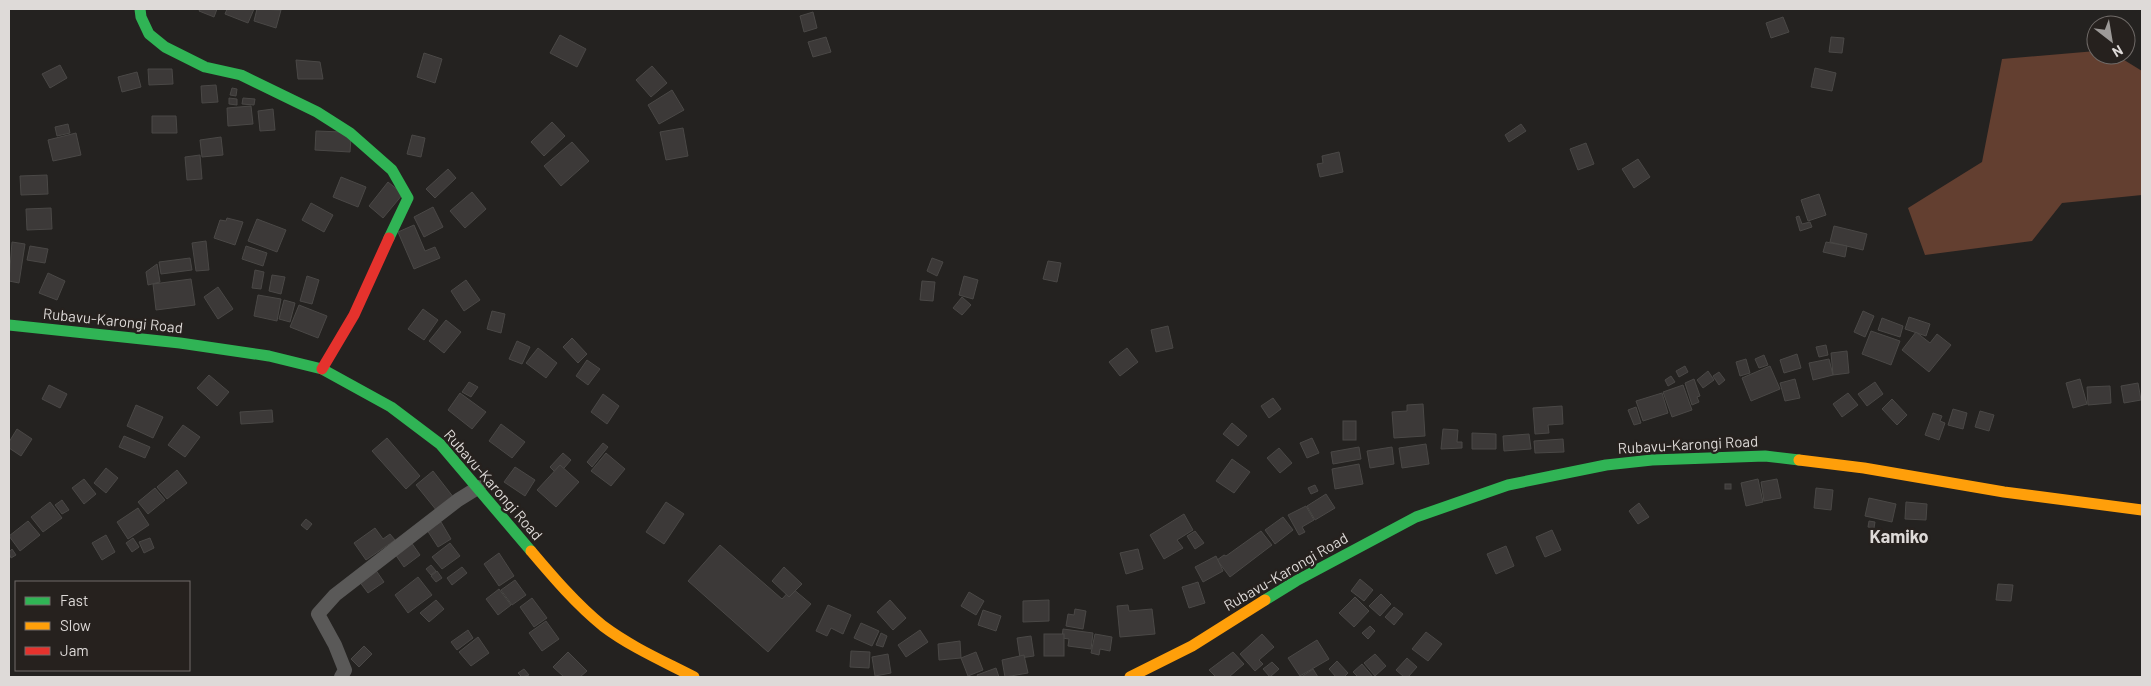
<svg xmlns="http://www.w3.org/2000/svg" width="2151" height="686" font-family="Barlow,sans-serif">
  <style>
    .forest { fill: #633f30 }
    .building { fill: #3c3938; stroke: #4a4846 }
    .lines { fill: none; stroke-linecap: round; stroke-linejoin: round }
    .street { stroke: #5a5958; stroke-width: 14 }
    .fast { stroke: #30b455; stroke-width: 11 }
    .slow { stroke: #ff9f0a; stroke-width: 11 }
    .jam { stroke: #e5322d; stroke-width: 11 }
    .labels { text-anchor: middle; stroke-width: 5; stroke-linejoin: round; paint-order: stroke }
    .street-label { font-size: 15px; fill: #dedad8; stroke: #26211e }
    .quarter-label { font-size: 18px; font-weight: bold; fill: #dedad8; stroke: #26211e }
  </style>
  <rect width="100%" height="100%" fill="#242220"/>
  <!-- forest -->
  <polygon class="forest" points="2096,51 2096,55 2116,55 2142,71 2142,195 2062,203 2032,241 1925,255 1908,208 1982,162 2002,59"/>
  <!-- building -->
  <g class="building">
    <polygon points="200,9 217,9 214,17 199,11"/>
    <polygon points="227,9 254,9 248,23 225,14"/>
    <polygon points="257,9 281,10 276,28 254,21"/>
    <polygon points="813,12 817,28 804,32 800,16"/>
    <polygon points="1783,17 1789,32 1771,38 1766,23"/>
    <polygon points="560,35 586,49 577,67 550,53"/>
    <polygon points="826,37 831,52 813,57 808,42"/>
    <polygon points="1831,37 1844,38 1842,53 1829,52"/>
    <polygon points="424,53 442,59 435,83 417,77"/>
    <polygon points="296,60 320,62 323,79 298,79"/>
    <polygon points="60,65 67,78 50,88 42,74"/>
    <polygon points="652,66 667,83 651,97 636,80"/>
    <polygon points="1815,68 1836,73 1832,91 1811,87"/>
    <polygon points="148,69 172,69 173,84 149,85"/>
    <polygon points="137,72 141,87 122,92 118,77"/>
    <polygon points="216,85 218,102 202,103 201,86"/>
    <polygon points="232,88 237,89 236,96 230,95"/>
    <polygon points="672,90 684,110 659,124 648,105"/>
    <polygon points="229,98 237,99 237,105 229,104"/>
    <polygon points="243,98 255,99 254,105 242,104"/>
    <polygon points="251,106 253,124 228,126 227,108"/>
    <polygon points="273,109 275,130 260,131 258,111"/>
    <polygon points="152,116 176,116 177,133 152,133"/>
    <polygon points="552,122 565,136 544,156 531,142"/>
    <polygon points="68,124 70,133 57,136 55,127"/>
    <polygon points="1521,124 1526,131 1509,142 1505,135"/>
    <polygon points="683,128 688,156 666,160 660,132"/>
    <polygon points="316,131 342,132 351,138 350,152 315,150"/>
    <polygon points="76,133 81,155 53,161 48,140"/>
    <polygon points="412,135 425,138 421,157 407,154"/>
    <polygon points="221,137 223,155 202,157 200,140"/>
    <polygon points="572,142 589,161 561,186 544,166"/>
    <polygon points="1586,143 1594,164 1578,170 1570,149"/>
    <polygon points="1339,152 1343,172 1320,177 1317,164 1323,163 1322,156"/>
    <polygon points="200,155 202,179 187,180 185,157"/>
    <polygon points="1638,159 1650,177 1634,188 1622,169"/>
    <polygon points="448,169 456,178 435,198 426,189"/>
    <polygon points="47,175 48,194 21,195 20,176"/>
    <polygon points="341,177 366,187 358,207 333,197"/>
    <polygon points="388,182 403,194 383,218 369,206"/>
    <polygon points="472,192 486,209 465,228 450,211"/>
    <polygon points="1819,194 1826,215 1808,221 1801,200"/>
    <polygon points="311,203 333,215 324,232 302,220"/>
    <polygon points="433,207 443,227 424,237 414,217"/>
    <polygon points="51,208 52,229 27,230 26,209"/>
    <polygon points="1799,216 1802,224 1810,222 1812,227 1800,231 1796,217"/>
    <polygon points="227,218 243,222 235,245 214,238 220,220 226,221"/>
    <polygon points="257,219 286,230 277,252 248,241"/>
    <polygon points="414,225 425,251 435,247 440,258 414,269 398,232"/>
    <polygon points="1834,226 1867,234 1863,250 1830,242"/>
    <polygon points="206,241 209,270 196,271 192,243"/>
    <polygon points="12,242 25,244 19,283 9,281"/>
    <polygon points="1826,242 1847,246 1845,257 1823,252"/>
    <polygon points="30,246 48,249 45,263 27,260"/>
    <polygon points="246,246 267,253 263,266 242,259"/>
    <polygon points="190,258 192,270 161,274 159,262"/>
    <polygon points="932,258 943,262 937,276 927,271"/>
    <polygon points="1048,261 1061,263 1057,282 1043,279"/>
    <polygon points="157,264 160,282 148,285 146,272"/>
    <polygon points="255,270 264,272 261,289 252,288"/>
    <polygon points="48,273 65,281 57,300 39,293"/>
    <polygon points="272,275 285,277 281,294 269,291"/>
    <polygon points="307,276 319,280 312,304 300,301"/>
    <polygon points="964,276 978,280 973,299 959,295"/>
    <polygon points="191,279 195,305 156,310 153,284"/>
    <polygon points="466,280 480,300 464,311 451,291"/>
    <polygon points="922,281 935,282 933,301 920,300"/>
    <polygon points="218,287 233,309 218,319 204,297"/>
    <polygon points="258,295 281,299 277,321 254,316"/>
    <polygon points="962,297 971,305 962,315 953,308"/>
    <polygon points="284,300 295,303 290,322 279,319"/>
    <polygon points="299,305 327,316 318,338 290,327"/>
    <polygon points="423,309 438,320 424,340 408,329"/>
    <polygon points="492,311 505,314 501,333 487,329"/>
    <polygon points="1863,311 1874,316 1865,337 1854,332"/>
    <polygon points="1909,317 1930,324 1926,336 1905,329"/>
    <polygon points="1882,318 1903,326 1900,337 1878,330"/>
    <polygon points="446,320 461,332 444,353 429,341"/>
    <polygon points="1168,326 1173,348 1156,352 1151,330"/>
    <polygon points="1871,331 1900,341 1891,365 1862,354"/>
    <polygon points="1916,332 1930,343 1937,334 1951,345 1929,372 1902,350"/>
    <polygon points="572,338 587,354 578,363 563,347"/>
    <polygon points="517,341 530,347 522,364 509,359"/>
    <polygon points="1826,345 1828,355 1819,357 1816,347"/>
    <polygon points="538,348 557,363 546,378 526,363"/>
    <polygon points="1127,348 1138,362 1120,376 1109,362"/>
    <polygon points="1847,351 1849,373 1833,375 1831,353"/>
    <polygon points="1797,354 1801,368 1784,373 1780,360"/>
    <polygon points="1764,355 1768,365 1759,368 1755,359"/>
    <polygon points="1746,359 1750,373 1740,376 1736,362"/>
    <polygon points="1829,359 1833,375 1813,380 1809,363"/>
    <polygon points="587,360 600,369 588,385 576,376"/>
    <polygon points="1685,366 1688,372 1679,377 1676,371"/>
    <polygon points="1770,366 1780,389 1751,401 1742,378"/>
    <polygon points="1708,371 1714,380 1703,388 1697,380"/>
    <polygon points="1719,372 1725,380 1719,385 1713,376"/>
    <polygon points="209,375 229,392 217,406 197,388"/>
    <polygon points="1671,376 1675,382 1668,386 1665,380"/>
    <polygon points="1694,379 1700,396 1697,397 1699,402 1692,405 1685,383"/>
    <polygon points="1795,379 1800,398 1785,401 1780,383"/>
    <polygon points="2080,379 2087,404 2073,408 2066,383"/>
    <polygon points="469,382 478,387 471,397 462,392"/>
    <polygon points="1875,382 1883,394 1867,406 1858,394"/>
    <polygon points="2138,383 2141,400 2124,403 2121,386"/>
    <polygon points="49,385 67,394 60,408 42,399"/>
    <polygon points="1683,385 1692,410 1672,417 1663,392"/>
    <polygon points="2110,386 2111,403 2088,405 2087,387"/>
    <polygon points="460,393 486,412 472,429 448,410"/>
    <polygon points="1662,393 1668,413 1643,421 1636,401"/>
    <polygon points="1848,393 1858,405 1842,417 1833,404"/>
    <polygon points="603,394 619,406 607,424 591,412"/>
    <polygon points="1273,398 1281,409 1269,418 1261,406"/>
    <polygon points="1892,399 1907,415 1897,425 1882,409"/>
    <polygon points="1423,404 1425,436 1394,438 1392,412 1407,411 1407,405"/>
    <polygon points="136,405 163,417 153,438 127,426"/>
    <polygon points="1562,406 1563,424 1548,425 1549,433 1535,434 1533,408"/>
    <polygon points="1636,407 1641,423 1634,425 1628,410"/>
    <polygon points="1953,409 1967,413 1963,429 1948,425"/>
    <polygon points="272,410 273,422 241,424 240,412"/>
    <polygon points="1980,411 1994,415 1989,431 1975,427"/>
    <polygon points="1933,413 1942,416 1940,421 1945,423 1939,440 1925,435"/>
    <rect x="1343" y="421" width="13" height="19"/>
    <polygon points="1232,423 1247,436 1238,446 1223,434"/>
    <polygon points="501,424 525,442 512,458 489,441"/>
    <polygon points="183,425 200,437 185,457 168,445"/>
    <polygon points="17,429 32,439 21,456 9,448 9,442"/>
    <polygon points="1443,429 1458,430 1457,442 1462,442 1462,448 1441,449"/>
    <polygon points="1472,433 1496,434 1496,449 1472,449"/>
    <polygon points="1529,434 1531,449 1504,451 1503,436"/>
    <polygon points="124,436 150,447 145,458 119,447"/>
    <polygon points="387,438 420,476 406,489 372,451"/>
    <polygon points="1312,438 1319,453 1307,458 1300,443"/>
    <polygon points="1563,439 1564,452 1535,453 1534,441"/>
    <polygon points="603,443 608,447 592,467 587,462"/>
    <polygon points="1426,444 1429,464 1402,468 1399,448"/>
    <polygon points="1359,447 1361,459 1333,464 1331,452"/>
    <polygon points="1392,447 1394,464 1370,468 1367,451"/>
    <polygon points="1279,448 1292,463 1280,473 1267,458"/>
    <polygon points="563,453 571,460 558,475 550,467"/>
    <polygon points="606,453 625,469 611,486 591,471"/>
    <polygon points="1232,459 1250,472 1234,493 1216,481"/>
    <polygon points="1359,464 1363,484 1335,489 1332,469"/>
    <polygon points="560,465 579,482 556,507 537,490"/>
    <polygon points="515,467 535,480 525,496 504,482"/>
    <polygon points="106,468 118,478 106,493 94,483"/>
    <polygon points="177,470 187,483 167,499 157,487"/>
    <polygon points="433,471 454,498 437,511 416,485"/>
    <polygon points="84,479 96,494 84,504 72,488"/>
    <polygon points="1758,479 1763,502 1746,506 1741,483"/>
    <polygon points="1777,479 1781,498 1764,501 1761,482"/>
    <rect x="1725" y="484" width="6" height="5"/>
    <polygon points="1315,485 1318,491 1311,494 1308,488"/>
    <polygon points="155,488 165,500 148,514 138,502"/>
    <polygon points="1816,488 1833,490 1831,510 1814,508"/>
    <polygon points="1326,494 1335,508 1315,520 1307,506"/>
    <polygon points="1869,498 1896,504 1892,522 1865,516"/>
    <polygon points="62,500 69,510 62,514 55,505"/>
    <polygon points="50,502 62,518 43,532 31,517"/>
    <polygon points="666,502 684,514 664,544 646,532"/>
    <polygon points="1906,502 1927,504 1926,520 1905,519"/>
    <polygon points="1639,503 1649,517 1638,524 1629,511"/>
    <polygon points="1306,506 1314,520 1302,527 1305,532 1299,535 1288,515"/>
    <polygon points="138,508 149,525 128,539 117,522"/>
    <polygon points="1184,514 1193,530 1177,540 1183,548 1164,559 1150,535"/>
    <polygon points="1283,517 1293,530 1275,544 1265,530"/>
    <polygon points="306,519 312,524 307,530 301,525"/>
    <polygon points="28,521 40,535 20,551 9,536"/>
    <polygon points="1869,521 1875,522 1874,528 1868,527"/>
    <polygon points="441,522 451,539 438,547 427,530"/>
    <polygon points="375,528 383,539 390,534 395,540 366,560 354,543"/>
    <polygon points="1552,530 1561,550 1545,557 1536,537"/>
    <polygon points="1195,531 1204,543 1195,549 1187,536"/>
    <polygon points="1261,531 1272,545 1230,577 1217,560 1224,555 1226,556"/>
    <polygon points="106,535 115,552 102,560 92,543"/>
    <polygon points="133,538 139,547 132,552 126,543"/>
    <polygon points="150,538 154,548 144,553 139,542"/>
    <polygon points="411,542 420,555 404,567 395,554"/>
    <polygon points="450,543 460,556 442,569 432,557"/>
    <polygon points="720,545 782,599 792,588 811,604 768,652 688,581"/>
    <polygon points="1506,546 1514,566 1496,574 1487,554"/>
    <polygon points="12,549 16,555 11,558 9,552"/>
    <polygon points="1138,549 1143,569 1126,574 1120,553"/>
    <polygon points="499,553 514,576 499,586 484,564"/>
    <polygon points="1216,556 1223,571 1203,582 1195,567"/>
    <polygon points="431,565 436,571 431,575 426,569"/>
    <polygon points="462,567 467,573 452,585 447,578"/>
    <polygon points="784,567 802,584 789,597 772,581"/>
    <polygon points="375,569 384,582 368,593 359,581"/>
    <polygon points="437,571 442,578 436,582 431,576"/>
    <polygon points="418,577 432,595 408,613 395,595"/>
    <polygon points="1360,579 1373,590 1364,601 1351,591"/>
    <polygon points="515,580 526,595 512,605 501,590"/>
    <polygon points="1198,582 1205,603 1189,608 1182,587"/>
    <polygon points="1998,584 2013,585 2011,601 1996,600"/>
    <polygon points="499,589 511,605 498,615 486,599"/>
    <polygon points="969,592 984,601 976,615 961,606"/>
    <polygon points="1381,594 1391,604 1380,616 1369,606"/>
    <polygon points="1355,597 1369,611 1354,627 1339,613"/>
    <polygon points="532,598 547,618 534,627 520,607"/>
    <polygon points="436,600 444,609 429,622 420,613"/>
    <polygon points="890,600 906,618 893,630 877,612"/>
    <polygon points="1049,600 1049,621 1023,622 1023,601"/>
    <polygon points="828,605 851,615 843,634 831,628 827,636 816,631"/>
    <polygon points="1128,605 1129,611 1152,609 1155,634 1120,637 1117,606"/>
    <polygon points="1394,607 1403,614 1394,625 1385,617"/>
    <polygon points="1075,609 1086,611 1083,629 1066,626 1068,614 1074,615"/>
    <polygon points="983,610 1001,616 996,631 978,625"/>
    <polygon points="546,621 559,639 542,651 529,633"/>
    <polygon points="861,623 879,631 872,646 854,638"/>
    <polygon points="1370,626 1375,631 1368,639 1362,633"/>
    <polygon points="1063,629 1093,633 1091,649 1068,646 1069,639 1062,638"/>
    <polygon points="468,630 473,638 457,650 451,642"/>
    <polygon points="920,630 928,642 906,657 898,645"/>
    <polygon points="1426,632 1442,644 1428,661 1412,649"/>
    <polygon points="881,633 887,636 883,647 876,645"/>
    <rect x="1044" y="634" width="20" height="22"/>
    <polygon points="1095,634 1112,637 1110,651 1100,649 1099,655 1091,653"/>
    <polygon points="1262,634 1274,647 1259,660 1263,664 1255,671 1240,654"/>
    <polygon points="1031,636 1034,656 1020,658 1017,638"/>
    <polygon points="478,637 489,653 471,666 459,652"/>
    <polygon points="1317,640 1329,659 1300,676 1288,658"/>
    <polygon points="960,641 961,658 939,660 938,644"/>
    <polygon points="364,646 372,654 359,667 351,659"/>
    <polygon points="851,651 870,652 869,668 850,667"/>
    <polygon points="568,652 587,671 580,677 564,677 553,667"/>
    <polygon points="976,652 983,670 968,676 961,658"/>
    <polygon points="1233,652 1244,664 1229,677 1216,677 1209,670"/>
    <polygon points="888,654 891,673 875,676 872,657"/>
    <polygon points="1375,654 1386,666 1375,676 1364,663"/>
    <polygon points="1024,655 1028,673 1005,677 1002,660"/>
    <polygon points="1407,658 1417,667 1408,677 1404,677 1396,670"/>
    <polygon points="1337,661 1348,673 1344,677 1336,677 1329,669"/>
    <polygon points="1272,662 1279,669 1270,677 1263,669"/>
    <polygon points="1362,664 1373,677 1358,677 1353,672"/>
    <polygon points="996,668 999,677 978,677 977,675"/>
    <polygon points="524,669 529,675 522,677 518,673"/>
    <polygon points="1313,669 1318,677 1301,677"/>
  </g>
  <g class="lines">
    <!-- street -->
    <polyline class="street" points="341,677 345,670 335,645 318,614 335,595 458,500 479,487"/>
    <!-- fast -->
    <g class="fast">
      <polyline points="140,9 141,17 149,34 165,47 205,67 241,75 317,112 350,133 392,170 408,198 389,238"/>
      <polyline points="9,325 180,343 269,356 322,369 391,407 440,444 531,551"/>
      <polyline points="1265,600 1296,581 1416,517 1508,485 1606,465 1652,460 1765,456 1799,460"/>
    </g>
    <!-- slow -->
    <g class="slow">
      <polyline points="1799,460 1864,468 2004,492 2142,510"/>
      <path d="M 531,551 C 553,577 576,604 603,626 C 631,647 663,661 694,677"/>
      <polyline points="1130,677 1192,646 1265,600"/>
    </g>
    <!-- jam -->
    <polyline class="jam" points="322,369 354,315 389,238"/>
  </g>
  <g class="labels">
    <!-- street labels -->
    <g class="street-label">
      <text transform="translate(113 321) rotate(6)" y="5">Rubavu-Karongi Road</text>
      <text transform="translate(1688 445) rotate(-3)" y="5">Rubavu-Karongi Road</text>
      <text transform="translate(493 485) rotate(49)" y="5">Rubavu-Karongi Road</text>
      <text transform="translate(1286 572) rotate(-30)" y="5">Rubavu-Karongi Road</text>
    </g>
    <!-- quarter labels -->
    <g class="quarter-label">
      <text x="1899" y="543">Kamiko</text>
    </g>
  </g>
  <!-- border -->
  <rect width="2151" height="686" fill="none" stroke="#dedad8" stroke-width="20"/>
  <!-- legend -->
  <rect x="15" y="581" width="175" height="90" fill="#26211e" stroke="#706b68"/>
  <rect x="25" y="597" width="25" height="8" fill="#30b455" stroke="#706b68"/>
  <text x="60" y="606" font-size="15" fill="#dedad8">Fast</text>
  <rect x="25" y="622" width="25" height="8" fill="#ff9f0a" stroke="#706b68"/>
  <text x="60" y="631" font-size="15" fill="#dedad8">Slow</text>
  <rect x="25" y="647" width="25" height="8" fill="#e5322d" stroke="#706b68"/>
  <text x="60" y="656" font-size="15" fill="#dedad8">Jam</text>
  <!-- north arrow -->
  <g transform="translate(2111 40) rotate(149)"><circle r="24" fill="#26211e" stroke="#706b68"/>
  <path d="M0-4L9 19L0 12L-9 19Z" fill="#9d9a98"/>
  <text y="-8" font-size="14" font-weight="bold" text-anchor="middle" fill="#dedad8">N</text>
  </g>
</svg>
